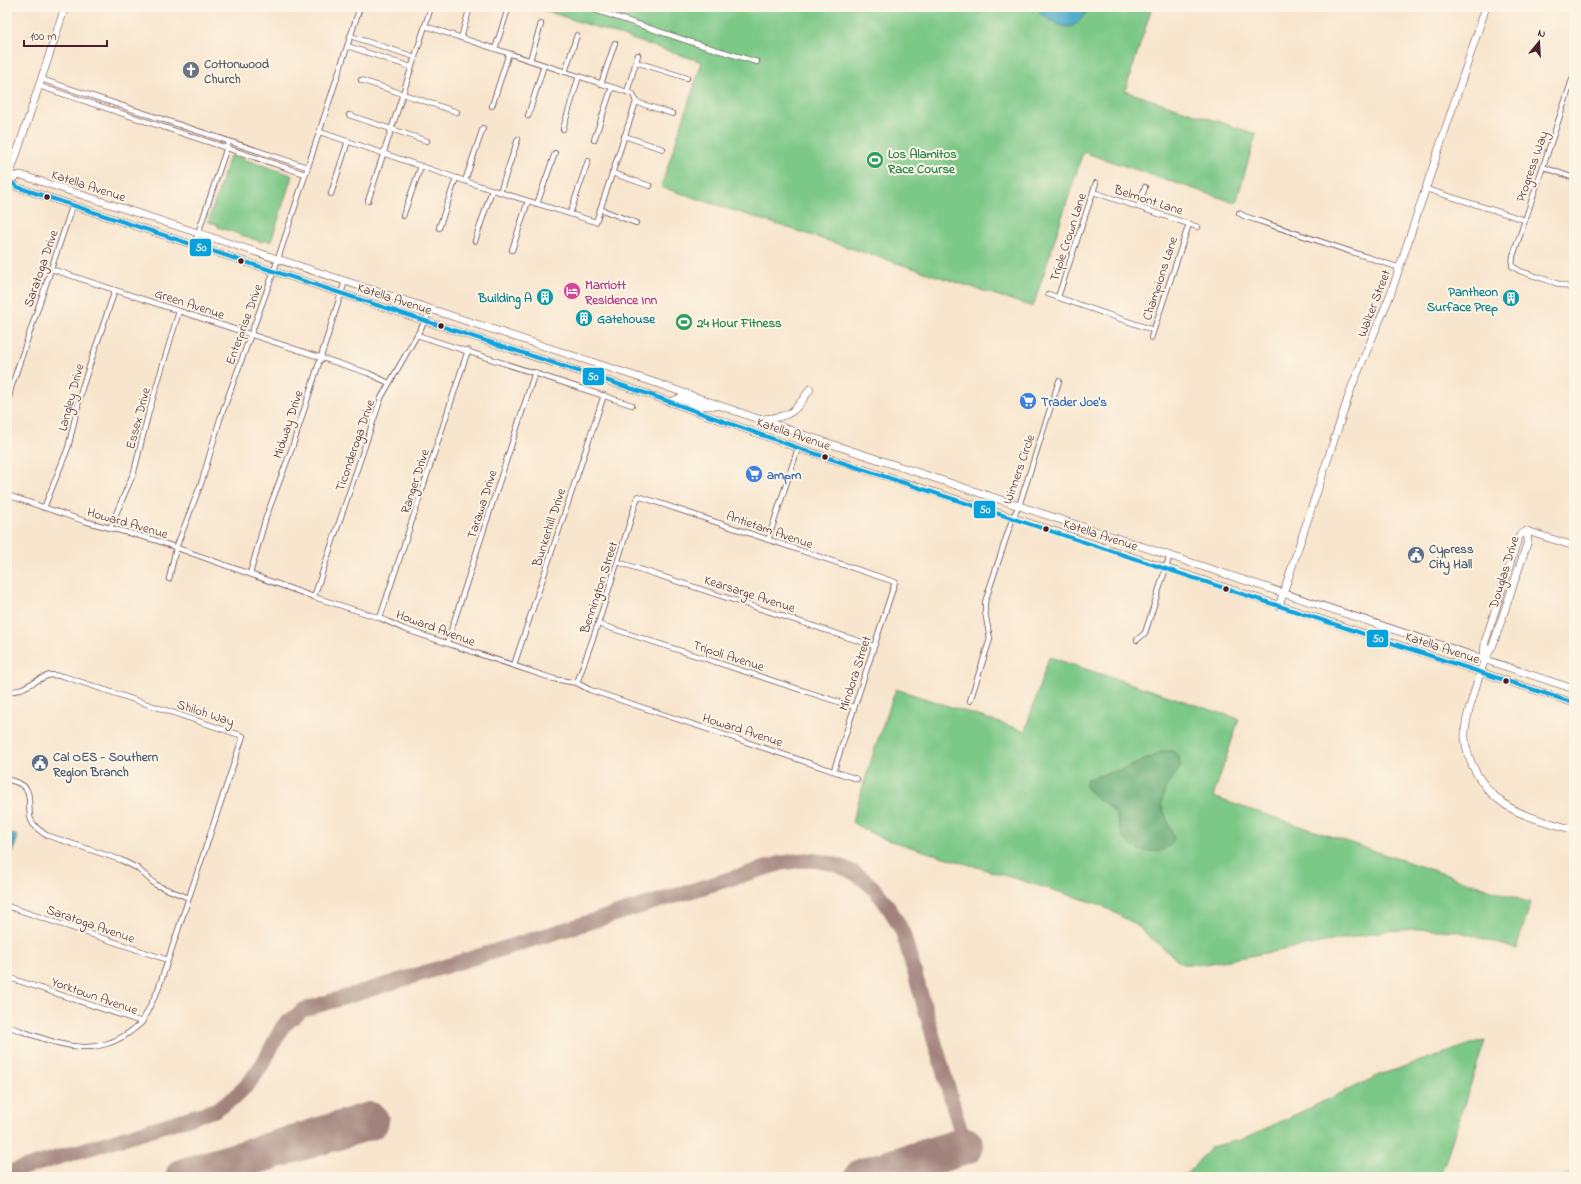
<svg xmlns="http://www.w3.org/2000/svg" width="1581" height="1184" font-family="'Indie Flower',sans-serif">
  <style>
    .green { fill: #7bc887; stroke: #627459 }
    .forest { fill: #64ac74; stroke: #576650 }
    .water { fill: #46a9c6; stroke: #486478 }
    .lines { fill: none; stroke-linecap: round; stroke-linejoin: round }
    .stream { stroke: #46a9c6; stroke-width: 1.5 }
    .taxiway { stroke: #a1827c; stroke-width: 15 }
    .runway { stroke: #a1827c; stroke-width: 38 }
    .street-casing { stroke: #643d43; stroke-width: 6 }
    .secondary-casing { stroke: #643d43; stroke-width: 8 }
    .primary-casing { stroke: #643d43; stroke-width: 8 }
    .street { stroke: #fff; stroke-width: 4.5 }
    .secondary { stroke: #fff; stroke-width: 7 }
    .primary { stroke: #fff; stroke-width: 7 }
    .bus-1-casing { stroke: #fcf5e5; stroke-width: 7 }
    .bus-1 { stroke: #07a1de; stroke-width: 4 }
    .bus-dot { fill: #4a1f2b; stroke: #fcf5e5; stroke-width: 1.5 }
    .labels { text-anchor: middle; stroke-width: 4; stroke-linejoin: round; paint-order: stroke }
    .worship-label { font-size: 13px; font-weight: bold; fill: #5b616d; stroke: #fcf5e5; text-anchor: start }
    .leisure-label { font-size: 13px; font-weight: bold; fill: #27864d; stroke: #fcf5e5; text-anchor: start }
    .street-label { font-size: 13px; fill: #4a1f2b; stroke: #fcf5e5 }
    .hotel-label { font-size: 13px; font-weight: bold; fill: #b23c85; stroke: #fcf5e5; text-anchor: start }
    .culture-label { font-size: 13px; font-weight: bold; fill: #0d838f; stroke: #fcf5e5; text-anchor: end }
    .shop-label { font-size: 13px; font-weight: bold; fill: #366cbe; stroke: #fcf5e5; text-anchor: start }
    .service-label { font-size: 13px; font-weight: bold; fill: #4e5e75; stroke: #fcf5e5; text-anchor: start }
    .line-badge { stroke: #fcf5e5; stroke-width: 1.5 }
    .badge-label { font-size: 11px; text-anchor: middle; font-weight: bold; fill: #fff }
  </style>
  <rect width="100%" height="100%" fill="#fcf5e5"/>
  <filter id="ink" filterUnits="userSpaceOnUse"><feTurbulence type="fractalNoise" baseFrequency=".025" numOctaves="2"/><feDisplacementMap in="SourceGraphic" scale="8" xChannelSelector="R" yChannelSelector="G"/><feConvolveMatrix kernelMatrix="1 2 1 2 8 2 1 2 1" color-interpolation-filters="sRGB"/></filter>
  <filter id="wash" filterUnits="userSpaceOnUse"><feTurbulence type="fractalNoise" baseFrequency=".012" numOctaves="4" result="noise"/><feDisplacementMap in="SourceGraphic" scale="16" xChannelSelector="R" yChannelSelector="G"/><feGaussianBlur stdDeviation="0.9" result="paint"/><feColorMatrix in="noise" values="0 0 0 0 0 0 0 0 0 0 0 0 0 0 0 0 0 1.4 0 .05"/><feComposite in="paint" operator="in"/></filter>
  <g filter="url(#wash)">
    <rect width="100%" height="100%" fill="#f8e5cd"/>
    <!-- green -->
    <g class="green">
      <polygon points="534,7 1152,7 1125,91 1256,134 1236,203 1083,152 1033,307 661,187 702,62"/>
      <polygon points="230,156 234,156 289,174 292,176 271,242 265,240 262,242 218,227 217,224 208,222"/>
      <polygon points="1049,657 1239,719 1213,797 1531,903 1516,949 1457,931 1417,929 1386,931 1206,964 1182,964 1135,924 1099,904 881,838 858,826 852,822 876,745 896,689 1025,731"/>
      <polygon points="1485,1041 1440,1177 1177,1177 1187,1174 1211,1147 1241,1140 1382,1074 1477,1042"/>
    </g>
    <!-- forest -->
    <path class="forest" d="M 1164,751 L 1173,751 L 1179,756 L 1180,768 L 1165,789 L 1161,804 L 1174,838 C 1172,841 1171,845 1169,846 C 1158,856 1135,851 1126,841 C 1119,833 1120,821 1114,812 C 1106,802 1089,796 1085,784 L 1087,779 L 1127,768 Z"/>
    <!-- water -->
    <g class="water">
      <path d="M 1036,7 L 1090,7 C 1077,26 1071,34 1050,20 C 1044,16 1039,13 1036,7 Z"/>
      <polygon points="7,832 18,836 12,854 7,853"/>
    </g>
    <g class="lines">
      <!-- stream -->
      <polyline class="stream" points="1560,1177 1574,1173"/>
      <!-- taxiway -->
      <path class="taxiway" d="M 7,1173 L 215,1110 L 235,1097 L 249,1083 L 262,1065 L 283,1026 L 303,1010 L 782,863 C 790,862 798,860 806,860 C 857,862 882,890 903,933 L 965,1146"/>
      <!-- runway -->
      <g class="runway">
        <polyline points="184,1177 370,1121"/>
        <polyline points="863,1177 965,1146"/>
      </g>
    </g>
  </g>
  <g filter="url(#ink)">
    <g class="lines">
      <defs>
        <g id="street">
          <polyline points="586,7 691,42 757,62"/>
          <polyline points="425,26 431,7"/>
          <polyline points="350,36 415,57"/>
          <polyline points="461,38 470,7"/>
          <polyline points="347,46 411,67"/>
          <polyline points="495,49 507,12"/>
          <polyline points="530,60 541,24"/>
          <polyline points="636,62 687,78"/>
          <polyline points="565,72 577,35"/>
          <polyline points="1574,74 1513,256 1512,266 1520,271 1574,289"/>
          <polyline points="41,79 307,167"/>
          <polyline points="361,80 457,112"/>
          <polyline points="601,84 615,43"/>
          <polyline points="39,86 305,174"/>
          <polyline points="627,92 638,55"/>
          <polyline points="636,102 673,114"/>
          <polyline points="492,106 509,53"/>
          <polyline points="349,115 427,141"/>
          <polyline points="528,116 544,65"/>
          <polyline points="563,129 579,76"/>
          <path d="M 320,132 L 474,184 L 596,222 L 636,102 L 633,94 L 425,26 C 406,84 387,143 368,201"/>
          <polyline points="624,136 663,149"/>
          <polyline points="594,140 612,87"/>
          <polyline points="1543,167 1574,178"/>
          <polyline points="612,173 650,186"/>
          <polyline points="465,181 483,128"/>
          <polyline points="1426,189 1525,220"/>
          <polyline points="500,192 518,139"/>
          <polyline points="1093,192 1198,227"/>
          <polyline points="331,194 348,141"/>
          <polyline points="537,204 555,153"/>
          <polyline points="1138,207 1145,187"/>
          <polyline points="600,209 636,223"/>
          <polyline points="1239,213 1244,216 1400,268"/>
          <polyline points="570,214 588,161"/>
          <polyline points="403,216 421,166"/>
          <polyline points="439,228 456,178"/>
          <polyline points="475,241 492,190"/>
          <polyline points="194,245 229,141"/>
          <polyline points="512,250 528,201"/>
          <polyline points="51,269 368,373 389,383"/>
          <polyline points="1048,294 1153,330"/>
          <polyline points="1058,297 1096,183"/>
          <polyline points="417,335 632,405"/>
          <polyline points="1151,338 1189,224"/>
          <polyline points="7,408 11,388 73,204"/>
          <polyline points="7,495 84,521 155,540 314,597 380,618 404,629 554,679 577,683 590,690 857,779"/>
          <polyline points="44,508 68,448 82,388 115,290"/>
          <polyline points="110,528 134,472 148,415 179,311"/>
          <polyline points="768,540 798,448"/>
          <polyline points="618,562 874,646"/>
          <polyline points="250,574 266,517 292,448 345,281"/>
          <polyline points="169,579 176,548 202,481 220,419 274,271 360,7"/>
          <polyline points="314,597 381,398 425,321 431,309"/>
          <polyline points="380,618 468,350"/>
          <polyline points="598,624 854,707"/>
          <polyline points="1137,640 1145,633 1170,555"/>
          <polyline points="447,643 535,372"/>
          <polyline points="514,665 604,395"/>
          <polyline points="577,683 598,624 638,496 895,582 834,770"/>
          <path d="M 7,692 C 23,692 35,679 50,675 C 54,675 59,676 63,676 L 243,736 L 168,960 L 158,990 L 142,1022 L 7,977"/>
          <polyline points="970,701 990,639 985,612 985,602 1013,517 1019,506 1059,381"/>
          <path d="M 7,779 C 12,781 18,782 22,785 C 33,791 27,809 31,820 C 34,827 40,831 46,835 L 121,860 L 137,868 L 156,885 L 189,898"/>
          <polyline points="7,906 168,960"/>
          <path d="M 7,1026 C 57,1043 97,1065 142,1022"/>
        </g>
        <g id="secondary">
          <polyline points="7,183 65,7"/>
          <path d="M 1527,531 L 1528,541 L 1493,645 C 1483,660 1479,676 1474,693 C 1470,707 1464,723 1465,738 C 1467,763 1483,789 1503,803 C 1521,817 1552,823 1574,830"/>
          <polyline points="1527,531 1574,546"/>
          <polyline points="1279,606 1352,386 1391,293 1486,7"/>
          <polyline points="1484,657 1485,642 1518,539 1521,534 1527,531"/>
        </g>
        <g id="primary">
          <polyline points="7,178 17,187 648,394 798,448 1063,534 1574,703"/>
          <polyline points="9,178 21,175 653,382 804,435 1574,689"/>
          <polyline points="670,402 680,398 701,406 717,406"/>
          <path d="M 763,419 C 791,417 795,412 810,389"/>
        </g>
      </defs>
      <!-- street casing -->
      <use href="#street" class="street-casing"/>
      <!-- secondary casing -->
      <use href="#secondary" class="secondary-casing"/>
      <!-- primary casing -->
      <use href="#primary" class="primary-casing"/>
      <!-- street -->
      <use href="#street" class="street"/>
      <!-- secondary -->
      <use href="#secondary" class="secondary"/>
      <!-- primary -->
      <use href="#primary" class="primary"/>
      <defs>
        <polyline id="bus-1" points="7,178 17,187 648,394 798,448 1574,703"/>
      </defs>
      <!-- bus-1 casing -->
      <use href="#bus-1" class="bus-1-casing"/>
      <!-- bus-1 -->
      <use href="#bus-1" class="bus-1"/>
    </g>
  </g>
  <!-- icons -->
  <defs>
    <symbol id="church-disc" viewBox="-11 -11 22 22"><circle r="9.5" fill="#6b7280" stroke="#fcf5e5"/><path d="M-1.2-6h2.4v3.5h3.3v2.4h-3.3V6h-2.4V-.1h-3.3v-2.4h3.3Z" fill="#fff"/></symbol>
    <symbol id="stadium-disc" viewBox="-11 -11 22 22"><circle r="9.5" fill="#2e9e5b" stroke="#fcf5e5"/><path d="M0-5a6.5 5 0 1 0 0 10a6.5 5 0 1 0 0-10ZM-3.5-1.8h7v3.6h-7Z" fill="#fff"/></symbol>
    <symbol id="hotel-disc" viewBox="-11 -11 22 22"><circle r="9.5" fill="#d1479c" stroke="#fcf5e5"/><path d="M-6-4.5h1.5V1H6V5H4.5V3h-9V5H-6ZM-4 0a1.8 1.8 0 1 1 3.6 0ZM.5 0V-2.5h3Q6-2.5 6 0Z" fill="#fff"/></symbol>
    <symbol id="building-disc" viewBox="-11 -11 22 22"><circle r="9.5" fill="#0f9aa8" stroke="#fcf5e5"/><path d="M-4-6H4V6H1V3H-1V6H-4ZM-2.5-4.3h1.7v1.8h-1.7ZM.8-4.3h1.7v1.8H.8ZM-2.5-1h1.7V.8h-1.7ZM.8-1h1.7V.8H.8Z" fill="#fff"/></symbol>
    <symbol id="supermarket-disc" viewBox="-11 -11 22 22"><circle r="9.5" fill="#3f7fe0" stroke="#fcf5e5"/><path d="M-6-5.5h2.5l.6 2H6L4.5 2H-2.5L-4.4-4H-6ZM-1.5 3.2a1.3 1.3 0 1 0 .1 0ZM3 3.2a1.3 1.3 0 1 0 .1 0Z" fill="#fff"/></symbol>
    <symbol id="civic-disc" viewBox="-11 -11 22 22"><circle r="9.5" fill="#5c6f8a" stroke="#fcf5e5"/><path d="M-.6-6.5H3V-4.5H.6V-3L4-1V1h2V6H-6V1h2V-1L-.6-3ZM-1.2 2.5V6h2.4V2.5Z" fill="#fff"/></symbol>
  </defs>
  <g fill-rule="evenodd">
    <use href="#church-disc" x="181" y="60" width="20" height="20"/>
    <use href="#stadium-disc" x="865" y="150" width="20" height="20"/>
    <use href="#hotel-disc" x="562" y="281" width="20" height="20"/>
    <use href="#building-disc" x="535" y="287" width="20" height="20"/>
    <use href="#building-disc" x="1501" y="288" width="20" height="20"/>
    <use href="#building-disc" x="574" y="308" width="20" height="20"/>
    <use href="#stadium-disc" x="674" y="312" width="20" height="20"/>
    <use href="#supermarket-disc" x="1018" y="391" width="20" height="20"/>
    <use href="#supermarket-disc" x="744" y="464" width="20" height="20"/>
    <use href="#civic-disc" x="1406" y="545" width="20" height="20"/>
    <use href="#civic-disc" x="30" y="753" width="20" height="20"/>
  </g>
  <!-- markers -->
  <g class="bus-dot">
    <circle cx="47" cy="197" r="3.5"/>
    <circle cx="241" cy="261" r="3.5"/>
    <circle cx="441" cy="326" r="3.5"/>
    <circle cx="825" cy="457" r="3.5"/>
    <circle cx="1046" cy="529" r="3.5"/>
    <circle cx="1226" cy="589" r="3.5"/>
    <circle cx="1506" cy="681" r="3.5"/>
  </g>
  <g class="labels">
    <!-- worship labels -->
    <g class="worship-label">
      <text x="204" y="68">Cottonwood<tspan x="204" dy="15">Church</tspan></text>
    </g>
    <!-- leisure labels -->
    <g class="leisure-label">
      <text x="888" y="158">Los Alamitos<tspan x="888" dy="15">Race Course</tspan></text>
      <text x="697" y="327">24 Hour Fitness</text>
    </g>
    <!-- street labels -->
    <g class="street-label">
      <text transform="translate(1531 166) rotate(-71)" y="5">Progress Way</text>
      <text transform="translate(89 185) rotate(18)" y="5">Katella Avenue</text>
      <text transform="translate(1149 199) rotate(18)" y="5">Belmont Lane</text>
      <text transform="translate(1067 237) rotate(-72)" y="5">Triple Crown Lane</text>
      <text transform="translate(40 268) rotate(-71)" y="5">Saratoga Drive</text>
      <text transform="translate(1159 278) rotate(-72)" y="5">Champions Lane</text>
      <text transform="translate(395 298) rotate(18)" y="5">Katella Avenue</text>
      <text transform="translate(190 303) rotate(18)" y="5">Green Avenue</text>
      <text transform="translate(1373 303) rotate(-69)" y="5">Walker Street</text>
      <text transform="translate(243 324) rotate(-70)" y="5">Enterprise Drive</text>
      <text transform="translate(70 397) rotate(-75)" y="5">Langley Drive</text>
      <text transform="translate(137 418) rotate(-75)" y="5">Essex Drive</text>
      <text transform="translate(287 424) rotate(-72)" y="5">Midway Drive</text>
      <text transform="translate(794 433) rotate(19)" y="5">Katella Avenue</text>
      <text transform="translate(354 445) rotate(-71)" y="5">Ticonderoga Drive</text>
      <text transform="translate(1018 469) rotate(-71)" y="5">Winners Circle</text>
      <text transform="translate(414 481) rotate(-72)" y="5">Ranger Drive</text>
      <text transform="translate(481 504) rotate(-72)" y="5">Tarawa Drive</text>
      <text transform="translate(128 522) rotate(16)" y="5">Howard Avenue</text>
      <text transform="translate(548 527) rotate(-72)" y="5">Bunkerhill Drive</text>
      <text transform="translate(770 529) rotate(19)" y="5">Antietam Avenue</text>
      <text transform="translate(1101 534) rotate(18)" y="5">Katella Avenue</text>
      <text transform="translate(1503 572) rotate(-73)" y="5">Douglas Drive</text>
      <text transform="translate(598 587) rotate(-72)" y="5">Bennington Street</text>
      <text transform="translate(750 593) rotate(18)" y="5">Kearsarge Avenue</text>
      <text transform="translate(436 627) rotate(20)" y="5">Howard Avenue</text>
      <text transform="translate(1443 647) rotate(18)" y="5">Katella Avenue</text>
      <text transform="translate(729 655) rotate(18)" y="5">Tripoli Avenue</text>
      <text transform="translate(854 673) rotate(-72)" y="5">Mindora Street</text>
      <text transform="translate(206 712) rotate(18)" y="5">Shiloh Way</text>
      <text transform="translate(743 729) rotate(18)" y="5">Howard Avenue</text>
      <text transform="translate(91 923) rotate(19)" y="5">Saratoga Avenue</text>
      <text transform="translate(95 995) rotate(19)" y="5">Yorktown Avenue</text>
    </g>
    <!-- hotel labels -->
    <g class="hotel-label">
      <text x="585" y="289">Marriott<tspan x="585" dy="15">Residence Inn</tspan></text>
    </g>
    <!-- culture labels -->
    <g class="culture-label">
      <text x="1498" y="296">Pantheon<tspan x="1498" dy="15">Surface Prep</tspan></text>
      <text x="532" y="302">Building A</text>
      <text x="597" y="323" text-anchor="start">Gatehouse</text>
    </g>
    <!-- shop labels -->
    <g class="shop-label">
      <text x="1041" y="406">Trader Joe's</text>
      <text x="767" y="479">ampm</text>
    </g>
    <!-- service labels -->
    <g class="service-label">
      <text x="1429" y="553">Cypress<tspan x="1429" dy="15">City Hall</tspan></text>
      <text x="53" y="761">Cal OES - Southern<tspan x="53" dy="15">Region Branch</tspan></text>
    </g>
  </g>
  <g class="line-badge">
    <rect x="189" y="238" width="23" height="19" rx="4" fill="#07a1de"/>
    <rect x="582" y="367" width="23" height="19" rx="4" fill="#07a1de"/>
    <rect x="973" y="500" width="23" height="19" rx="4" fill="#07a1de"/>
    <rect x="1366" y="629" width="23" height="19" rx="4" fill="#07a1de"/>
  </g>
  <g class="badge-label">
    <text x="201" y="251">50</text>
    <text x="593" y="380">50</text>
    <text x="985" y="513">50</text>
    <text x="1378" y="642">50</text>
  </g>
  <!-- margin -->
  <rect width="1581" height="1184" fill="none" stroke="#fcf5e5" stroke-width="24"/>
  <!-- north arrow -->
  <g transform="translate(1539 42) rotate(18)" stroke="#fcf5e5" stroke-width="3" paint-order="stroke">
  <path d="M0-3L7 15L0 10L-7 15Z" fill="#4a1f2b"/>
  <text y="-6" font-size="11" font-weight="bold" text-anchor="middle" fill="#4a1f2b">N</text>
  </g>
  <!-- scale -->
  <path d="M24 40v6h83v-6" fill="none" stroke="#4a1f2b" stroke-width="2"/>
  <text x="30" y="40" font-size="12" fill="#4a1f2b" stroke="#fcf5e5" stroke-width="3" paint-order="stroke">100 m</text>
</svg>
